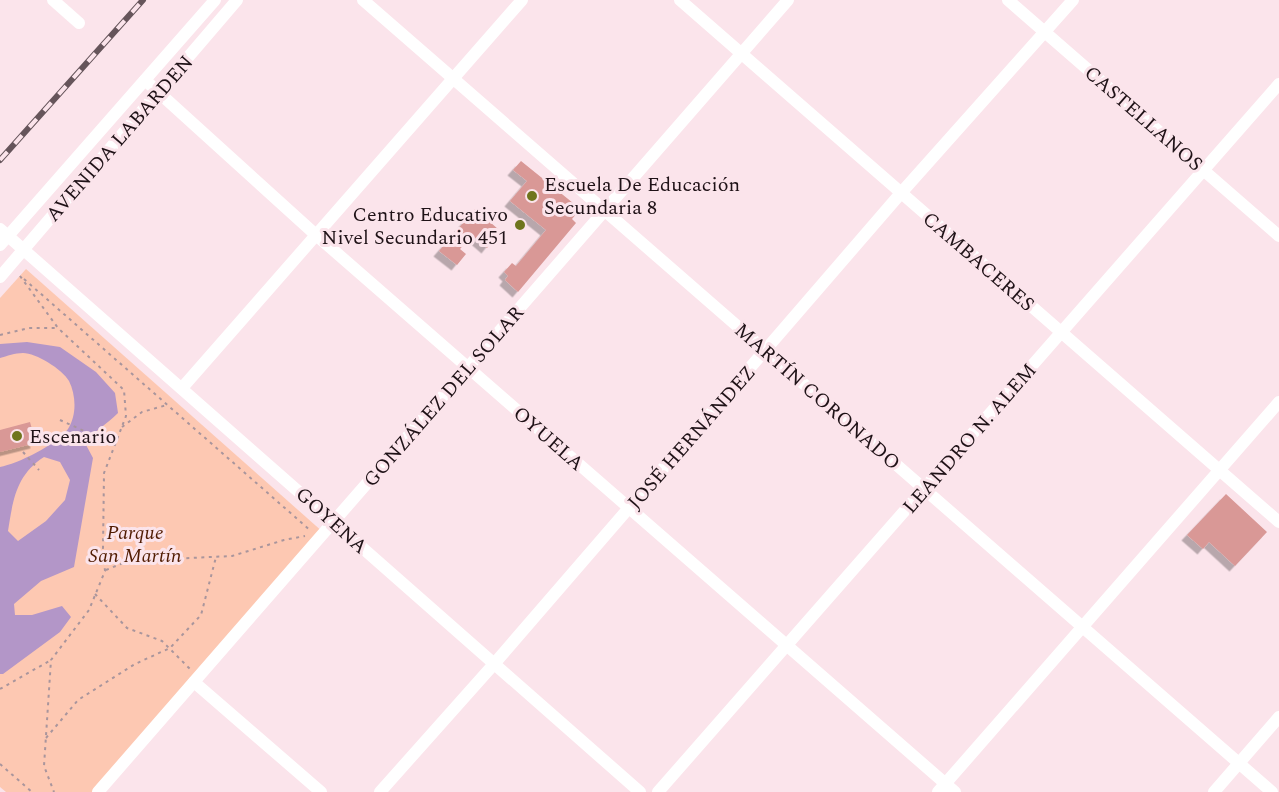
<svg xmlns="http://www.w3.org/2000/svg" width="1279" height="792" font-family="Spectral,serif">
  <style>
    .green { fill: #fdc8b2 }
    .water { fill: #b396c8; fill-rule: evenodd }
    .building { fill: #d99896; filter: url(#shadow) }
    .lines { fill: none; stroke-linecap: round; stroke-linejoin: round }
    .path { stroke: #a9959c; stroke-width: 2; stroke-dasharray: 3 4.5; stroke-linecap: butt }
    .minor { stroke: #fff; stroke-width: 12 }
    .rail-casing { stroke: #66555b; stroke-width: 6 }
    .rail { stroke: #fbe4eb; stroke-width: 4; stroke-dasharray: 11; stroke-linecap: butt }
    .poi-dot { fill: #6f751d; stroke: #fbe4eb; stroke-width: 2 }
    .labels { text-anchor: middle; stroke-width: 6; stroke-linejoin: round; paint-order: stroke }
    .street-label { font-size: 20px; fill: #1f1217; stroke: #fbe4eb }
    .poi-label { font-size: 20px; fill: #1f1217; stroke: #fbe4eb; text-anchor: start }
    .park-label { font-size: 20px; font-style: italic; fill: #501b01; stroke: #fbe4eb }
  </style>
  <defs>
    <filter id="shadow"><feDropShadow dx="-5.5" dy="5.5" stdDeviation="0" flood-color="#0004"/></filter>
  </defs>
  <rect width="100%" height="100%" fill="#fbe4eb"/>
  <!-- green -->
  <polygon class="green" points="26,269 324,533 94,792 6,792 0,787 0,298"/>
  <!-- water -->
  <path class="water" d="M 27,342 L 60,347 L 96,372 L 115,393 L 118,413 C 107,424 94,431 85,443 L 93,458 L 74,567 L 41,581 L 14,604 L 15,615 L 32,615 L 62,606 L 71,617 L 60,632 L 3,674 L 0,674 L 0,467 C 17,464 58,444 68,429 C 77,415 76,395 69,381 C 62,369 36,353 23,353 C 15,353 7,356 0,358 L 0,344 ZM 44,457 L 60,462 L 70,480 L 65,500 L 46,521 L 18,541 L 8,531 C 13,500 16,475 44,457 Z"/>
  <!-- building -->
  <g class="building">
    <polygon points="521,161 573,203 570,207 577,213 572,219 576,223 518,292 505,280 508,276 504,272 512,263 516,266 546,230 510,201 527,181 513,170"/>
    <polygon points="475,209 498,229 491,237 494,239 487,248 472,235 460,249 466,254 457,265 439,251"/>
    <polygon points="30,422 36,443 0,452 0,430"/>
    <polygon points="1226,494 1267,532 1235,566 1209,542 1203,549 1187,535"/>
  </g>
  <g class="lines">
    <!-- path -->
    <g class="path">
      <polyline points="20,276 58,328 124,390 126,416 104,473 103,548 105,571 89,610 51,660 44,766 54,792"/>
      <polyline points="24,279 311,531"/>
      <polyline points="0,335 29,328 58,328"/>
      <polyline points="60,420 115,445"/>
      <polyline points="122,427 142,412 167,405"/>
      <polyline points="23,452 39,470"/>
      <polyline points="106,570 133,559 169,559 232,556 284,540 305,536"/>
      <polyline points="95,594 127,628 162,641 190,669"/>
      <polyline points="0,689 51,660"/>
      <polyline points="46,738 78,700 135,664 170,648 201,615 216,557"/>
      <polyline points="0,764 32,792"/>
    </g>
    <!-- minor -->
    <g class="minor">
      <polyline points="53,0 79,23"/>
      <polyline points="363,0 1272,792"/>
      <polyline points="680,0 1279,522"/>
      <polyline points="1008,0 1279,236"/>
      <polyline points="145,80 316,235 955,792"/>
      <polyline points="0,229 640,792"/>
      <polyline points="0,245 215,0"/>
      <polyline points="0,277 237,0"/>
      <polyline points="182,388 522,0"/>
      <polyline points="194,682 321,792"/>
      <polyline points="98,792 788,0"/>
      <polyline points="380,792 494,664 901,193 1073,0"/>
      <polyline points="658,792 1279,84"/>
      <polyline points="938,792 1279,402"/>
      <polyline points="1214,792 1279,717"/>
    </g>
    <defs>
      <polyline id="rail" points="0,160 143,0"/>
    </defs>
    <!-- rail casing -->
    <use href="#rail" class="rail-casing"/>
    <!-- rail -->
    <use href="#rail" class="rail"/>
  </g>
  <!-- markers -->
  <g class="poi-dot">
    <circle cx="532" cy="196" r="6"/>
    <circle cx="520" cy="225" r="6"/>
    <circle cx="17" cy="436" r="6"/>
  </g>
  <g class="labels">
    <!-- street labels -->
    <g class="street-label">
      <text transform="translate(1144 118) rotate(41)" y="7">CASTELLANOS</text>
      <text transform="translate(119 138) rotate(-49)" y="7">AVENIDA LABARDEN</text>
      <text transform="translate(979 261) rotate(41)" y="7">CAMBACERES</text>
      <text transform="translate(443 396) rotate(-49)" y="7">GONZÁLEZ DEL SOLAR</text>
      <text transform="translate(818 396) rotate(41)" y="7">MARTÍN CORONADO</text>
      <text transform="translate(691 437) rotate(-49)" y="7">JOSÉ HERNÁNDEZ</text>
      <text transform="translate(549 438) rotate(41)" y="7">OYUELA</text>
      <text transform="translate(969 438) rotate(-49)" y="7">LEANDRO N. ALEM</text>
      <text transform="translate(332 520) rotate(42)" y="7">GOYENA</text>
    </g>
    <!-- poi labels -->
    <g class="poi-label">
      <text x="544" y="191">Escuela De Educación<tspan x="544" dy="23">Secundaria 8</tspan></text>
      <text x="508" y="221" text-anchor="end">Centro Educativo<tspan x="508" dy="23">Nivel Secundario 451</tspan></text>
      <text x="29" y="443">Escenario</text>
    </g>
    <!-- park labels -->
    <g class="park-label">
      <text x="135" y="539">Parque<tspan x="135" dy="23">San Martín</tspan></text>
    </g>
  </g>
</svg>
